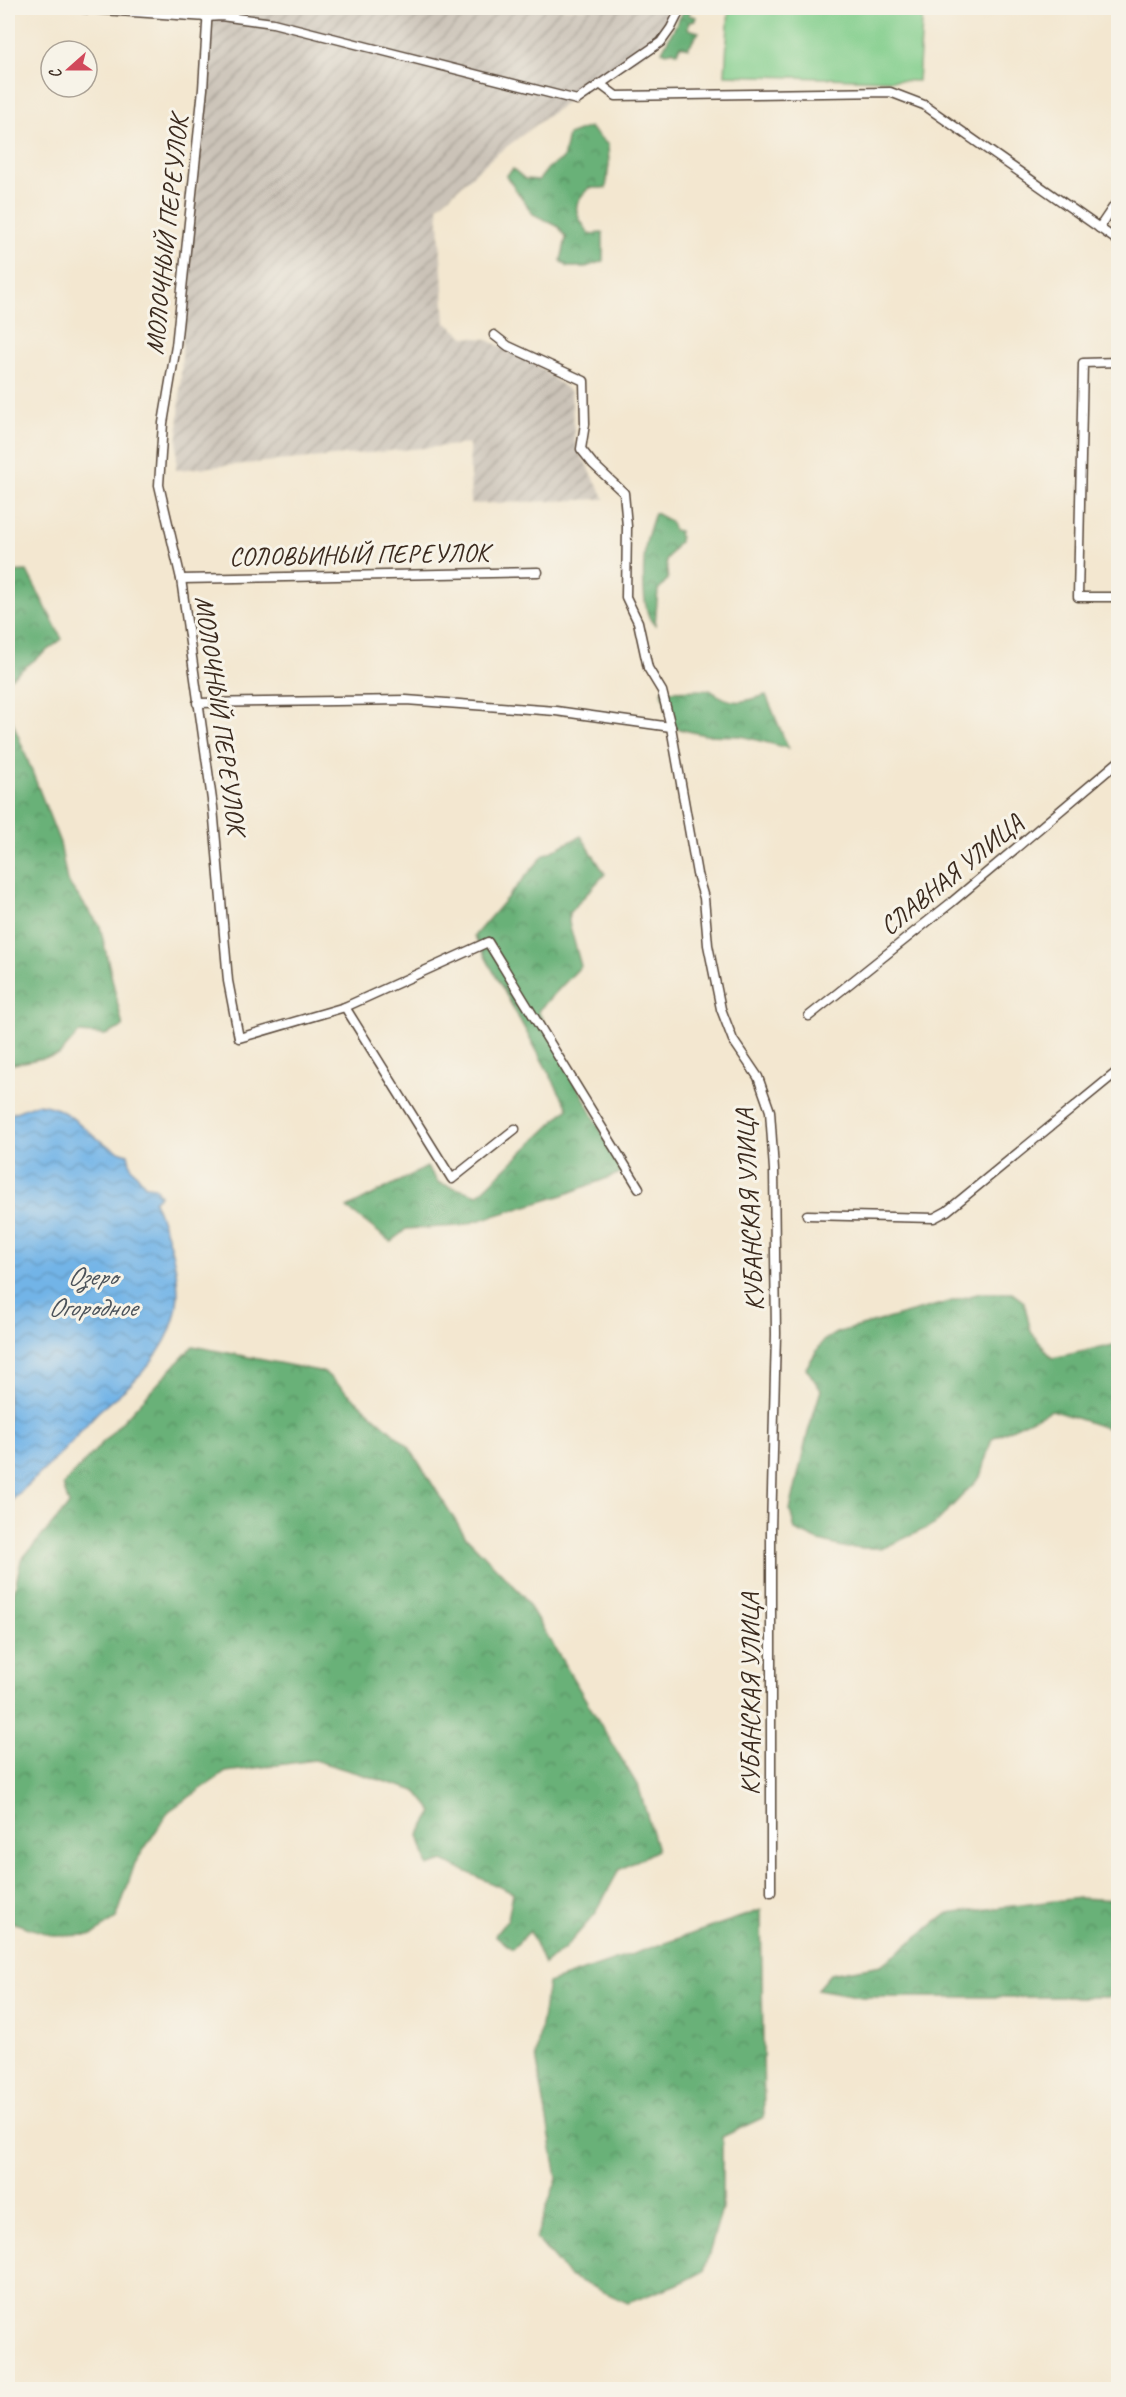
<svg xmlns="http://www.w3.org/2000/svg" width="1126" height="2397" font-family="Caveat,sans-serif">
  <style>
    .industrial { fill: url(#industrial-furrows) }
    .forest { fill: url(#forest-crowns); stroke: #526e4b; stroke-width: 1.5 }
    .green { fill: #82ce8c; stroke: #5e7c55; stroke-width: 1.5 }
    .water { fill: url(#water-waves); stroke: #566f82; stroke-width: 1.5 }
    .lines { fill: none; stroke-linecap: round; stroke-linejoin: round }
    .street-casing { stroke: #574639; stroke-width: 11 }
    .street { stroke: #fff; stroke-width: 8 }
    .labels { text-anchor: middle; stroke-width: 6; stroke-linejoin: round; paint-order: stroke }
    .street-label { font-size: 26px; fill: #3b2a1e; stroke: #f7f3e8 }
    .water-label { font-size: 27px; font-style: italic; fill: #4c535a; stroke: #f7f3e8 }
  </style>
  <defs>
    <pattern id="industrial-furrows" width="10" height="10" patternUnits="userSpaceOnUse" patternTransform="scale(1.5)"><rect width="10" height="10" fill="#cbc3b8"/><path d="M-1 1l2-2M0 10L10 0M9 11l2-2" fill="none" stroke="#a69f95"/></pattern>
    <pattern id="forest-crowns" width="20" height="18" patternUnits="userSpaceOnUse" patternTransform="scale(1.5)"><rect width="20" height="18" fill="#69b178"/><path d="M2 6a3 3 0 1 1 6 0M12 15a3 3 0 1 1 6 0" fill="none" stroke="#589062"/></pattern>
    <pattern id="water-waves" width="16" height="10" patternUnits="userSpaceOnUse" patternTransform="scale(1.5)"><rect width="16" height="10" fill="#72b4e7"/><path d="M0 5q4-4 8 0t8 0" fill="none" stroke="#5f93bb"/></pattern>
  </defs>
  <rect width="100%" height="100%" fill="#f7f3e8"/>
  <filter id="ink" filterUnits="userSpaceOnUse"><feTurbulence type="fractalNoise" baseFrequency=".0167" numOctaves="2"/><feDisplacementMap in="SourceGraphic" scale="12" xChannelSelector="R" yChannelSelector="G"/><feConvolveMatrix kernelMatrix="1 2 1 2 8 2 1 2 1" color-interpolation-filters="sRGB"/></filter>
  <filter id="wash" filterUnits="userSpaceOnUse"><feTurbulence type="fractalNoise" baseFrequency=".008" numOctaves="4" result="noise"/><feDisplacementMap in="SourceGraphic" scale="24" xChannelSelector="R" yChannelSelector="G"/><feGaussianBlur stdDeviation="1.35" result="paint"/><feColorMatrix in="noise" values="0 0 0 0 0 0 0 0 0 0 0 0 0 0 0 0 0 1.4 0 .05"/><feComposite in="paint" operator="in"/></filter>
  <g filter="url(#wash)">
    <rect width="100%" height="100%" fill="#f3e7d0"/>
    <!-- industrial -->
    <polygon class="industrial" points="177,8 676,8 674,18 651,49 575,96 494,156 438,206 445,322 465,337 486,339 538,366 571,392 575,443 605,499 471,504 469,444 176,470 184,316 213,16"/>
    <!-- forest -->
    <g class="forest">
      <polygon points="685,8 692,8 688,15 696,17 695,20 689,22 688,29 699,32 688,48 680,46 677,53 673,50 667,53 662,51"/>
      <path d="M 589,127 L 608,145 L 609,164 L 606,188 L 589,188 C 569,206 576,214 589,234 L 603,233 L 603,261 L 586,267 L 568,267 L 561,261 L 566,238 L 559,227 L 533,214 L 506,176 L 513,169 L 525,179 L 539,180 L 549,167 L 563,159 L 568,135 Z"/>
      <path d="M 655,513 L 670,521 L 674,530 L 679,531 L 680,540 L 666,560 L 668,579 L 658,590 L 655,625 C 641,615 643,567 645,550 C 646,538 651,525 655,513 Z"/>
      <polygon points="27,571 62,639 8,680 8,572"/>
      <path d="M 710,690 C 732,706 742,703 766,695 L 788,748 L 741,736 L 705,735 L 671,727 L 662,691 Z"/>
      <polygon points="8,710 60,843 67,881 100,926 123,1027 105,1035 79,1033 59,1055 8,1065"/>
      <polygon points="581,836 605,874 569,913 569,923 581,966 538,1011 623,1172 563,1195 460,1226 406,1229 391,1242 347,1208 427,1167 439,1183 478,1195 568,1108 474,936 544,855"/>
      <polygon points="981,1293 1012,1293 1024,1302 1031,1332 1052,1358 1118,1344 1118,1432 1052,1410 992,1438 980,1477 934,1525 883,1548 847,1548 819,1541 795,1530 790,1510 808,1432 821,1390 806,1368 823,1341 836,1333"/>
      <polygon points="193,1346 324,1372 409,1447 465,1536 522,1594 639,1788 657,1850 619,1870 595,1914 565,1948 544,1964 530,1931 512,1949 495,1935 508,1919 513,1893 443,1861 428,1866 419,1835 433,1812 416,1791 314,1760 226,1772 169,1811 135,1863 117,1917 93,1935 54,1936 8,1921 8,1600 13,1597 21,1560 69,1505 63,1485"/>
      <polygon points="1079,1898 1118,1900 1118,1997 862,1997 817,1989 830,1974 881,1965 947,1914"/>
      <polygon points="761,1910 764,2117 722,2137 722,2209 704,2271 685,2281 628,2303 569,2276 536,2238 557,2178 536,2056 548,1983"/>
    </g>
    <!-- green -->
    <polygon class="green" points="729,8 923,8 918,81 725,75"/>
    <!-- water -->
    <path class="water" d="M 36,1104 C 76,1106 89,1144 128,1154 L 131,1167 L 146,1186 L 155,1187 L 160,1195 L 154,1201 C 185,1278 194,1323 130,1385 C 120,1394 108,1403 98,1412 C 85,1425 74,1440 61,1453 C 44,1471 25,1487 8,1504 L 8,1115 Z"/>
  </g>
  <g filter="url(#ink)">
    <g class="lines">
      <defs>
        <g id="street">
          <polyline points="74,8 207,17 221,16 273,23 577,100 661,42 671,28 681,8"/>
          <polyline points="208,8 203,89 176,346 163,423 159,485 181,579 213,807 228,981 239,1038 345,1007 452,1179 515,1129"/>
          <polyline points="600,84 616,96 890,92 924,105 1118,241"/>
          <polyline points="1099,228 1118,200"/>
          <polyline points="494,335 508,346 584,381 585,424 581,449 593,464 624,493 627,526 626,597 638,622 648,668 662,691 671,727 697,874 704,898 708,945 721,1009 733,1040 758,1077 770,1111 774,1170 776,1334 771,1530 771,1892"/>
          <polyline points="1118,362 1083,363 1078,597 1118,597"/>
          <polyline points="181,579 538,572"/>
          <polyline points="197,703 406,700 556,711 671,727"/>
          <polyline points="345,1007 488,942 639,1188"/>
          <polyline points="809,1016 952,902 1118,762"/>
          <polyline points="807,1215 934,1218 947,1211 1118,1071"/>
        </g>
      </defs>
      <!-- street casing -->
      <use href="#street" class="street-casing"/>
      <!-- street -->
      <use href="#street" class="street"/>
    </g>
  </g>
  <g class="labels">
    <!-- street labels -->
    <g class="street-label">
      <text transform="translate(166 235) rotate(-84)" y="9">МОЛОЧНЫЙ ПЕРЕУЛОК</text>
      <text transform="translate(359 554) rotate(-1)" y="9">СОЛОВЬИНЫЙ ПЕРЕУЛОК</text>
      <text transform="translate(221 715) rotate(82)" y="9">МОЛОЧНЫЙ ПЕРЕУЛОК</text>
      <text transform="translate(951 874) rotate(-39)" y="9">СЛАВНАЯ УЛИЦА</text>
      <text transform="translate(749 1210) rotate(-93)" y="9">КУБАНСКАЯ УЛИЦА</text>
      <text transform="translate(750 1694) rotate(-90)" y="9">КУБАНСКАЯ УЛИЦА</text>
    </g>
    <!-- water labels -->
    <g class="water-label">
      <text x="92" y="1285">Озеро<tspan x="92" dy="31">Огородное</tspan></text>
    </g>
  </g>
  <!-- margin -->
  <rect width="1126" height="2397" fill="none" stroke="#f7f3e8" stroke-width="30"/>
  <!-- north arrow -->
  <g transform="translate(69 69) rotate(249)"><circle r="28" fill="#f7f3e8" stroke="#aca397" stroke-width="1.5"/>
  <path d="M0-4.5L10 22L0 15L-10 22Z" fill="#d1495b"/>
  <text y="-9" font-size="16" font-weight="bold" text-anchor="middle" fill="#3b2a1e">С</text>
  </g>
</svg>
